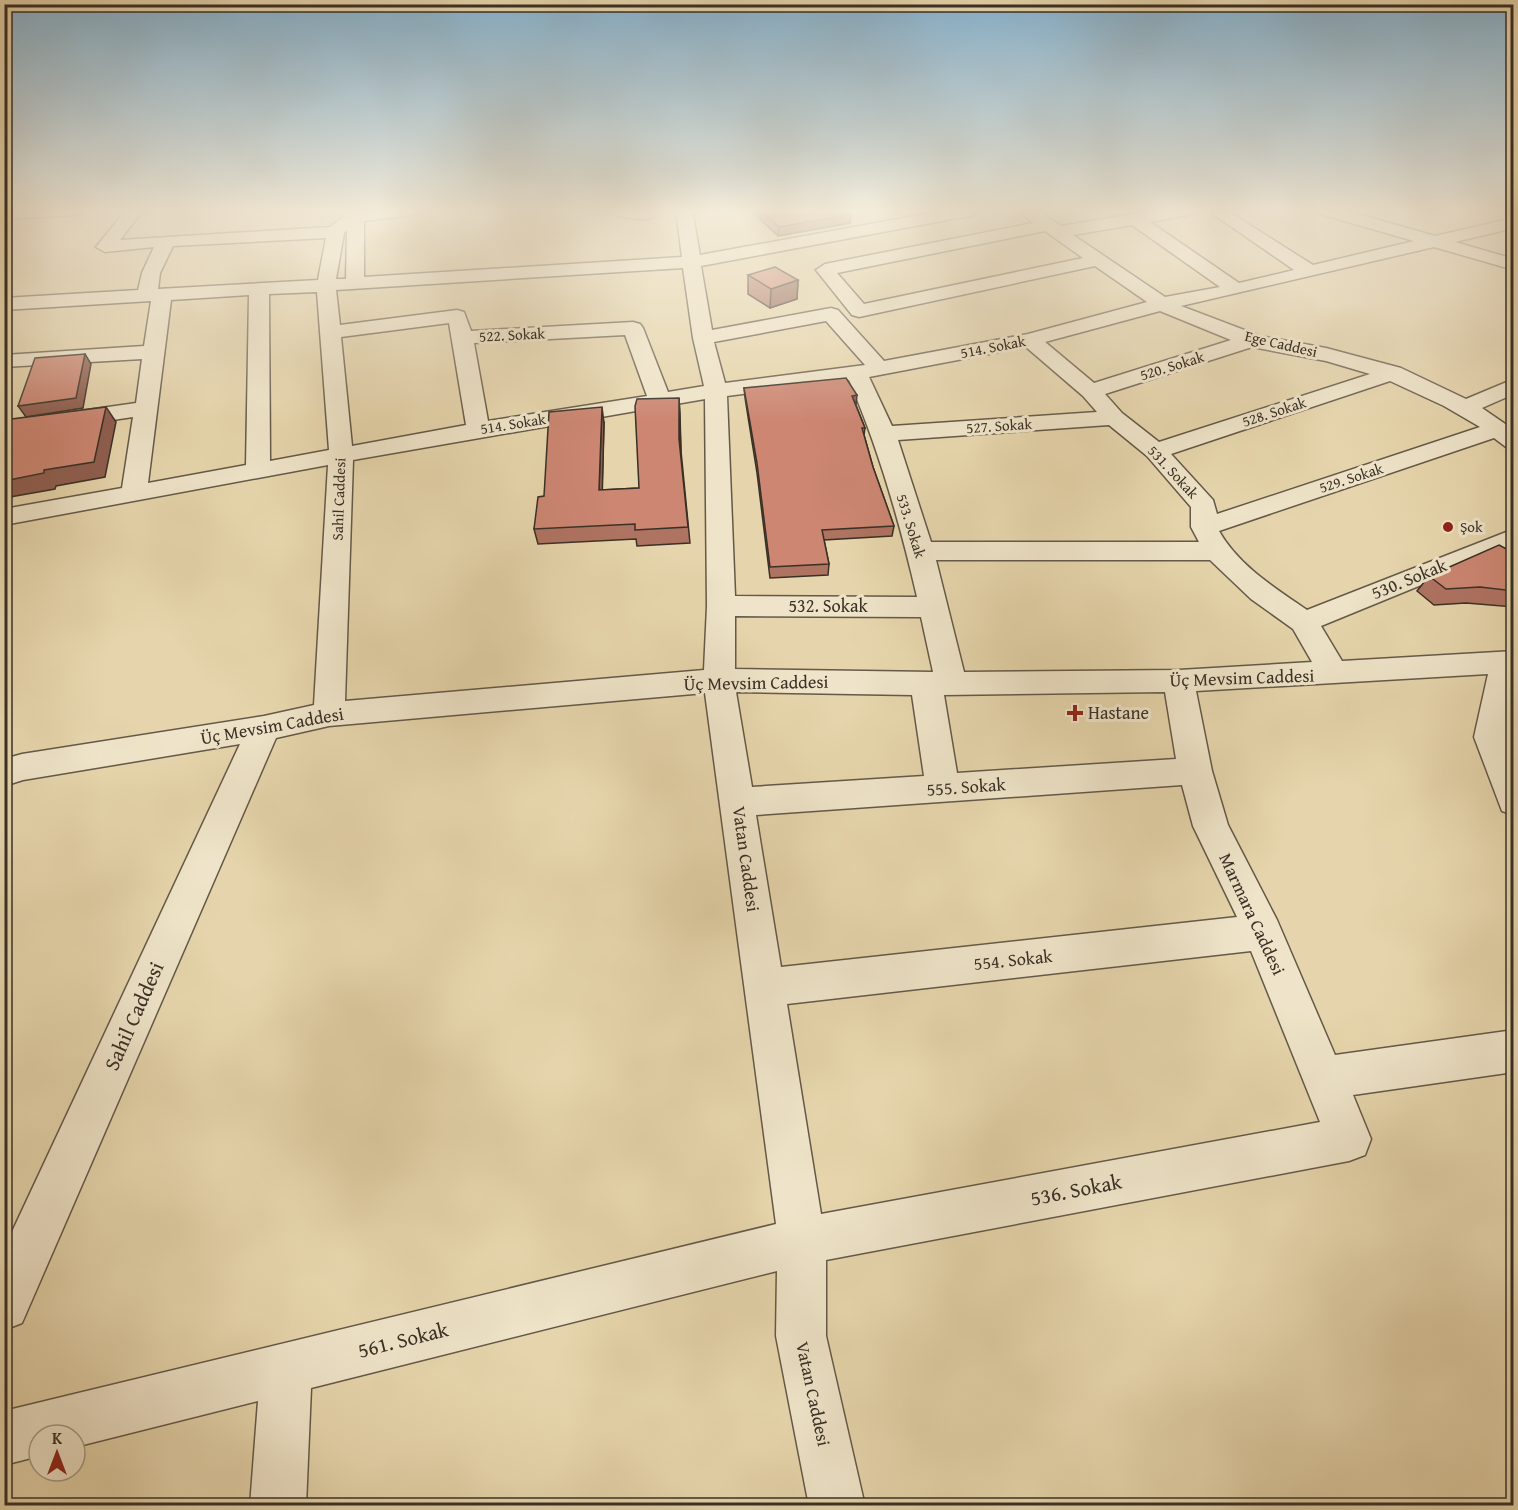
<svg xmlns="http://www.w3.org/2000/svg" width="1518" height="1510" font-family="'Gentium Book Plus',serif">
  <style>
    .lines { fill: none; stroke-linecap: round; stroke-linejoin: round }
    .minor-casing { stroke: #645948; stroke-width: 3 }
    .minor { fill: #efe4c9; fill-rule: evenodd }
    .wall { fill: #af7362; stroke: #393026; stroke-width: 1.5 }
    .shaded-wall { fill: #8f5e50; stroke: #393026; stroke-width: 1.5 }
    .building { fill: #cc8672; stroke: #393026; stroke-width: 1.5 }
    .poi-dot { fill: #8f2418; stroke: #efe4c9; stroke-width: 2 }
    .labels { text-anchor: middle; stroke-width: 6; stroke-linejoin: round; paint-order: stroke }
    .far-street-label { font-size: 15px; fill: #393026; stroke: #efe4c9 }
    .far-poi-label { font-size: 15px; fill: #393026; stroke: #efe4c9; text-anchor: start }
    .street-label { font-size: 18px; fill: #393026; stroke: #efe4c9 }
    .poi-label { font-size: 18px; fill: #393026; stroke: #efe4c9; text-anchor: start }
    .near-street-label { font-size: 21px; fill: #393026; stroke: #efe4c9 }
  </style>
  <rect width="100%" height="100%" fill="#e6d5ac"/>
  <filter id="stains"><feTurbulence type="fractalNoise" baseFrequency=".00333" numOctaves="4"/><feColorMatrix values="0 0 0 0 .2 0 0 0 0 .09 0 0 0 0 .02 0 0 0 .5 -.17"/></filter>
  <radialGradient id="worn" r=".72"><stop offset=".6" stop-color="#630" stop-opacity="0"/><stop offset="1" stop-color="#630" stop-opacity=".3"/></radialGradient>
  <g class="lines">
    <defs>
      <g id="minor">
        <polygon points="4,210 86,210 78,215 4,219"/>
        <path d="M 126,210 L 143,210 L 120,240 L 330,227 L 344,216 L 344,210 L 420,210 L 412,215 L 364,221 L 364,277 L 682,257 L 676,210 L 692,210 L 700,255 L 947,210 L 982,210 L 974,215 L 701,266 L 712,330 L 831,308 L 838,310 L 884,361 L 1028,334 L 1147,302 L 1095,266 L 859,317 L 852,315 L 816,270 L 825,264 L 1033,223 L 1018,210 L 1037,210 L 1061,226 L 1159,210 L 1196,210 L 1194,214 L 1150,222 L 1239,283 L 1294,270 L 1207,210 L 1226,210 L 1313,265 L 1414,241 L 1320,214 L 1318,210 L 1344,210 L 1435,236 L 1514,218 L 1514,228 L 1455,242 L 1514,259 L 1514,270 L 1434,247 L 1181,306 L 1260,336 L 1326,348 L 1401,368 L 1466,399 L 1514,379 L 1514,394 L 1482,408 L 1514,430 L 1514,449 L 1506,447 L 1494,438 L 1219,531 C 1238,565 1275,588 1307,610 L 1514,529 L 1514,547 L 1321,626 L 1342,661 L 1514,651 L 1514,700 L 1506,737 L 1514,756 L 1514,815 L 1502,811 L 1474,737 L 1488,674 L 1196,691 L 1212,771 L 1228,825 L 1277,920 L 1335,1055 L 1514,1030 L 1514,1072 L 1353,1095 L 1371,1139 L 1365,1155 L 1349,1161 L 826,1260 L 826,1336 L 865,1506 L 809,1506 L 776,1336 L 777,1271 L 311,1388 L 306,1506 L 250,1506 L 258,1401 L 75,1447 L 75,1435 L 39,1435 L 39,1456 L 4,1465 L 4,1411 L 776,1224 L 705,693 L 329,726 L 276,738 L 22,1323 L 4,1330 L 4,1249 L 240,744 L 23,780 L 4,786 L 4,759 L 22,754 L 264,716 L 314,705 L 328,465 L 4,525 L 4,509 L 122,488 L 133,417 L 4,436 L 4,422 L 136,403 L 142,359 L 4,367 L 4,355 L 144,346 L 151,301 L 4,310 L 4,298 L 138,290 L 142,273 L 154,247 L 105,252 L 96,247 ZM 1132,225 L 1220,287 L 1165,297 L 1073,235 ZM 347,230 L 346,279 L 336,279 L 344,233 ZM 1045,231 L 1083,258 L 864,304 L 837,273 ZM 326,238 L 318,280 L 158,289 L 160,273 L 173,246 ZM 683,268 L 693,338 L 704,386 L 668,392 L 643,328 L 640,324 L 633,322 L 471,331 L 464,312 L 457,310 L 340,325 L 336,290 ZM 317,292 L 329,450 L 270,461 L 269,294 ZM 249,295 L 246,465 L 148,483 L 171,300 ZM 1160,311 L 1231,340 L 1094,383 L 1045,342 ZM 826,321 L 865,365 L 725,383 L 714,342 ZM 449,323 L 466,425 L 352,446 L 341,337 ZM 625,335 L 647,396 L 488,421 L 474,343 ZM 1026,347 L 1083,396 L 1097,412 L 892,426 L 869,377 ZM 1252,347 L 1326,361 L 1370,374 L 1159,442 L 1122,413 L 1105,394 ZM 849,380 C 879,450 900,523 917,597 L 735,596 L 727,396 ZM 1390,381 L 1444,406 L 1480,427 L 1217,514 L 1213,500 L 1171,454 ZM 705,399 L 707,606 L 704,670 L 345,701 L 353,460 ZM 1109,425 L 1147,456 L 1191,507 L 1191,527 L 1199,542 L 931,542 L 898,440 ZM 936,560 L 1210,560 L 1251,599 L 1293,629 L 1312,662 L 1179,670 L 964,672 ZM 735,616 L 921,617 L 933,672 L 735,669 ZM 736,692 L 912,695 L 924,776 L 752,787 ZM 1165,692 L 1176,759 L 957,773 L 944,695 ZM 1182,785 L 1193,826 L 1237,917 L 781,967 L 756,815 ZM 1251,951 L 1320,1122 L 821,1214 L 787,1004 Z"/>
        <path d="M 610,210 L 664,210 C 652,225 628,218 612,214 Z"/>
      </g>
    </defs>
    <!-- minor casing -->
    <use href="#minor" class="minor-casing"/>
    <!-- minor -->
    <use href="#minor" class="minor"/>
  </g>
  <!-- wall -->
  <g class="wall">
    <polygon points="750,210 845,210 850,223 778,236"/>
    <polygon points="748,275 798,280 797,299 770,308 748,294"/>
    <polygon points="744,388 856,405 865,428 864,435 873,467 894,526 892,536 824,540 829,564 828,575 770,578 757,473 745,398"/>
    <polygon points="679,398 681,451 690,543 637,546 636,539 538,544 534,529 544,496 604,423 602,490 639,488"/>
    <polygon points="1514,553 1514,607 1466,603 1434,605 1417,591 1429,576"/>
  </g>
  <!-- shaded-wall -->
  <g class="shaded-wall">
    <polygon points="851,214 850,223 778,236 779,227"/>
    <polygon points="798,280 797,299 770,308 771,289"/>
    <polygon points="85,354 91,364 83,408 26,417 18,406"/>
    <polygon points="857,395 856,405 852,396"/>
    <polygon points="679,398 680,413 681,455 679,439"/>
    <polygon points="106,407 116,422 105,477 56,486 55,489 4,498 4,481 44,470"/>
    <polygon points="602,407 604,423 602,505 599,490"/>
  </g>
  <!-- building -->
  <g class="building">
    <polygon points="760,210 845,210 851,214 779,227"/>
    <polygon points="775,267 798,280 771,289 748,275"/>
    <polygon points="85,354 76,398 18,406 35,358"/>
    <polygon points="846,378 857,395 852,396 865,428 862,428 873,467 894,526 822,530 829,564 770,567 757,463 744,388"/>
    <polygon points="679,398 679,439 688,527 635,530 635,524 534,529 538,497 544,496 549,412 602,407 599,490 639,488 635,406 637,399"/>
    <polygon points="106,407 94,462 44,470 44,473 4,481 4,420"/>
    <polygon points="1499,545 1514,553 1514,591 1480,587 1446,589 1429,576"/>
  </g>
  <!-- sky -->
  <linearGradient id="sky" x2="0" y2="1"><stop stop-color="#88b5d2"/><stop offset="0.5" stop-color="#f4ecda"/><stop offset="1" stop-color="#f4ecda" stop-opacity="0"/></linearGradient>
  <rect width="1518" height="421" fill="url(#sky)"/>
  <!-- markers -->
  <g class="poi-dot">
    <circle cx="1448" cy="527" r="6"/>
    <path d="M1072 704h6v6h6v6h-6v6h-6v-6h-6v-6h6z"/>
  </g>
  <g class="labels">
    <!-- far-street labels -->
    <g class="far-street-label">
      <text transform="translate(512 335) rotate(-3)" y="5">522. Sokak</text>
      <text transform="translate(1281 344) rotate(13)" y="5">Ege Caddesi</text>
      <text transform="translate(993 347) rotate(-11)" y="5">514. Sokak</text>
      <text transform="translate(1172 366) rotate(-17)" y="5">520. Sokak</text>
      <text transform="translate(1274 412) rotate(-18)" y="5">528. Sokak</text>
      <text transform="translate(513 424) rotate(-9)" y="5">514. Sokak</text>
      <text transform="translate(999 426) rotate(-4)" y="5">527. Sokak</text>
      <text transform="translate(1173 472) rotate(47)" y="5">531. Sokak</text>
      <text transform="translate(1351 478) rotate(-18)" y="5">529. Sokak</text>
      <text transform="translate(339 499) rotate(-88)" y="5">Sahil Caddesi</text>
      <text transform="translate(911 526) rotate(73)" y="5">533. Sokak</text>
    </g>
    <!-- far-poi labels -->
    <g class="far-poi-label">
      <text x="1460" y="532">Şok</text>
    </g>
    <!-- street labels -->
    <g class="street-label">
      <text transform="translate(1409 579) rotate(-22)" y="6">530. Sokak</text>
      <text x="828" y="612">532. Sokak</text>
      <text transform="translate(1242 678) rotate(-2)" y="6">Üç Mevsim Caddesi</text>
      <text transform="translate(756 683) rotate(-1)" y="6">Üç Mevsim Caddesi</text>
      <text transform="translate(272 726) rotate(-10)" y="6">Üç Mevsim Caddesi</text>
      <text transform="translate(966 787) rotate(-4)" y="6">555. Sokak</text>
      <text transform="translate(746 859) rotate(82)" y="6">Vatan Caddesi</text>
      <text transform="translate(1252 914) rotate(65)" y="6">Marmara Caddesi</text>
      <text transform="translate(1013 960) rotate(-6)" y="6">554. Sokak</text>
      <text transform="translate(813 1394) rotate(78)" y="6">Vatan Caddesi</text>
    </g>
    <!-- poi labels -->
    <g class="poi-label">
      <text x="1088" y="719">Hastane</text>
    </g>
    <!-- near-street labels -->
    <g class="near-street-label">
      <text transform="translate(134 1016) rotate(-66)" y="7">Sahil Caddesi</text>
      <text transform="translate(1076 1190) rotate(-11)" y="7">536. Sokak</text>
      <text transform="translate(403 1340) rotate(-14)" y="7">561. Sokak</text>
    </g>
  </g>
  <!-- margin -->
  <rect width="1518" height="1510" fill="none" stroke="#e6d5ac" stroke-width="24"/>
  <rect x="6" y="6" width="1506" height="1498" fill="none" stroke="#393026" stroke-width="3"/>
  <rect x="12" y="12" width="1494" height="1486" fill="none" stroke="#393026" stroke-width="1.5"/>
  <!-- north arrow -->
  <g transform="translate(57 1453)"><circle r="28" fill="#efe4c9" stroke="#a69c88" stroke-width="1.5"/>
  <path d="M0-4.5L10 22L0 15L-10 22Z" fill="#8f2418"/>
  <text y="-9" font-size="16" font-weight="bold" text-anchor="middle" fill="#393026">K</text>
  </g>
  <rect width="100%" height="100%" filter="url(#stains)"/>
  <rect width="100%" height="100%" fill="url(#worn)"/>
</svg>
